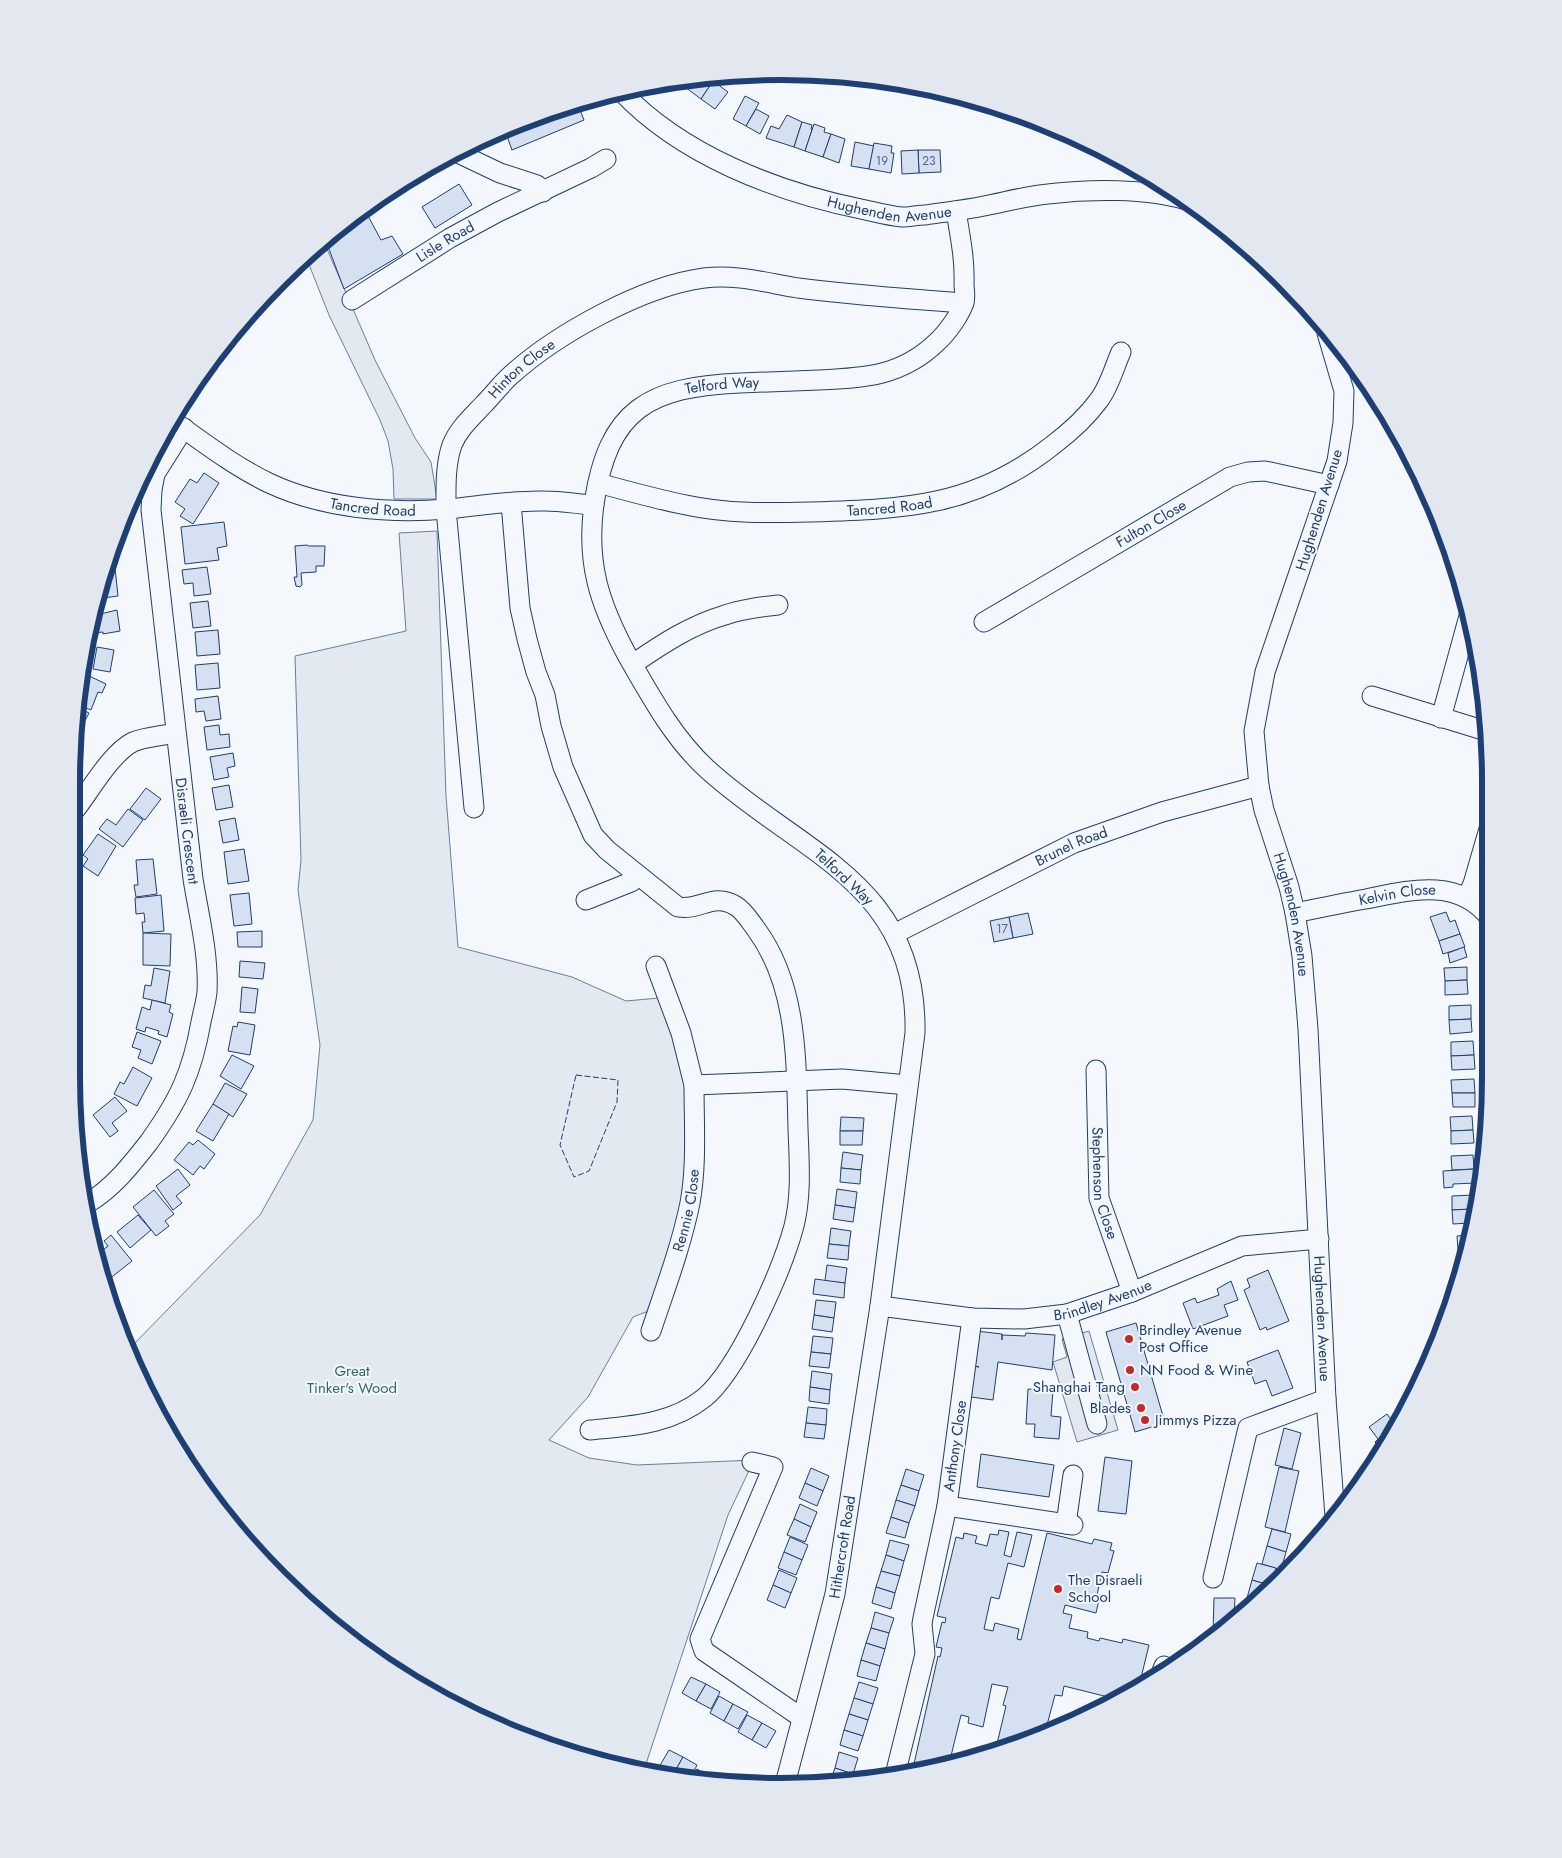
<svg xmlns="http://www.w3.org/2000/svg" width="1562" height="1858" font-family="Jost,sans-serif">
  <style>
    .green { fill: #e3e9f0; stroke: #687fa3 }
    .parking { fill: #e3e8f0; stroke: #687fa3 }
    .building { fill: #d5e0f0; stroke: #1d3f73 }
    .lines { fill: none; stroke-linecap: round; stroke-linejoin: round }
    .minor-casing { stroke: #1d3f73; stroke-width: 21 }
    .minor { stroke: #f4f7fb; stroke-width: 19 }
    .fence { stroke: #1d3f73; stroke-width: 1; stroke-dasharray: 6 2.5; stroke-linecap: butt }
    .poi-dot { fill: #c62828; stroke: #f4f7fb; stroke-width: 2 }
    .labels { text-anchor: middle; stroke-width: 4; stroke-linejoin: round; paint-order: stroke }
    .number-label { font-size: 12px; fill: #4b6792 }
    .street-label { font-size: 15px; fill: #1d3f73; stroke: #f4f7fb }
    .poi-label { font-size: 15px; fill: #1d3f73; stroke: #f4f7fb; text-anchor: start }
    .park-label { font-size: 15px; fill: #2c6c60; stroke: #f4f7fb }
    .rim { fill: none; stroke: #1d3f73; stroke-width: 6 }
  </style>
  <rect width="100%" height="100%" fill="#f4f7fb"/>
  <!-- green -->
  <g class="green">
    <polygon points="324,242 375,360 415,438 431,462 437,499 394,499 393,469 388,441 380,420 329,315 306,257"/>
    <polygon points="437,531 446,796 458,947 572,977 626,1001 659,998 673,1027 686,1091 687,1188 651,1310 633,1317 588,1397 549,1440 589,1458 637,1465 754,1460 728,1515 645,1767 553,1749 387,1667 248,1545 166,1432 131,1347 260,1215 313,1120 320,1045 298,890 301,860 295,656 406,631 399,533"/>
  </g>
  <!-- parking -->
  <polygon class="parking" points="1089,1331 1118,1430 1077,1442 1053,1362 1067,1357 1062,1339"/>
  <!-- building -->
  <g class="building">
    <polygon points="709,78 713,81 701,99 685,87 690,80"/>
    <polygon points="713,81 728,92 715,109 701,99"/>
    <polygon points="745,96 759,103 746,126 733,119"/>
    <polygon points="578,105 584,120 512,150 504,128"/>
    <polygon points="756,109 769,116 760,134 746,126"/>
    <polygon points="787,115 802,122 794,147 766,138 771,126 779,129"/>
    <polygon points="802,122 812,125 811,129 812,130 805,151 794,147"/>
    <polygon points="814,124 825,128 824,132 831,134 823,157 805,151"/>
    <polygon points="831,134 845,139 839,163 823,157"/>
    <polygon points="855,142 874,146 869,169 851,166"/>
    <polygon points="874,143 892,146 891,153 894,153 891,173 869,169"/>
    <polygon points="918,150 940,150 941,172 919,173"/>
    <polygon points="918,150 919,173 902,174 901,151"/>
    <polygon points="431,167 434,173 367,214 381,240 392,236 403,254 344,289 326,241 387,191"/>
    <polygon points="459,184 472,205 435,228 422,207"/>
    <polygon points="204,473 219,483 193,524 180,516 185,509 175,502 190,479 197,483"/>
    <polygon points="224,522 227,546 217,548 219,560 185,564 181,527"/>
    <polygon points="307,545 308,546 325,546 324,566 316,566 316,572 301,573 302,585 300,587 296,586 294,577 297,577 295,546"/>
    <polygon points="207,567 211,594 194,596 193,583 184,584 182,570"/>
    <polygon points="115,568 118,596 95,599 106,569"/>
    <polygon points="208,601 211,626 193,628 190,603"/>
    <polygon points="117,610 120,631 103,634 103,632 93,633 92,616"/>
    <polygon points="218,630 220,654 197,656 195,632"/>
    <polygon points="97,647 114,650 110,672 93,669"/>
    <polygon points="218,663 220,688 197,690 195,665"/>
    <polygon points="87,675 106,684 102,693 98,692 91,710 77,704 77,698"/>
    <polygon points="218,696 221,719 206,721 204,711 196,712 195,699"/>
    <polygon points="77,707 89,713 77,736"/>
    <polygon points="219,725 220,735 229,734 230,747 207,750 204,727"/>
    <polygon points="233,753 235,766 227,768 229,777 214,780 210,757"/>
    <polygon points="229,785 233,807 216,810 212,788"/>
    <polygon points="146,788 161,799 145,820 130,809"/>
    <polygon points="128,809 143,820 123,847 99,829 107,819 116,825"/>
    <polygon points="235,818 239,840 223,843 219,821"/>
    <polygon points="98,834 116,846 98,876 83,866 88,859 83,855"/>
    <polygon points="244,849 249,881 228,884 224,852"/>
    <polygon points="153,859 157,894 136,897 134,885 138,885 136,860"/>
    <polygon points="249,893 252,924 234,926 230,895"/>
    <polygon points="161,895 164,931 143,933 142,922 145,922 144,913 136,914 135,898"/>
    <polygon points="1446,912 1450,922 1455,920 1460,934 1439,941 1430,917"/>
    <polygon points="1028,913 1033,934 1013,938 1009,917"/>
    <polygon points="1009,917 1013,938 994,942 990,921"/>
    <polygon points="262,931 262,947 238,947 237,932"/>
    <polygon points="143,933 171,934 170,966 143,965"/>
    <polygon points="1460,934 1465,947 1443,954 1439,941"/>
    <polygon points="1464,947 1467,957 1450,963 1448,953"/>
    <polygon points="240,961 265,963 263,979 239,977"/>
    <polygon points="1467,967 1467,980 1445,981 1444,968"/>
    <polygon points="154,968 170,971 165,1003 143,998 145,985 151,986"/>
    <polygon points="1467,980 1468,994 1445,995 1445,981"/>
    <polygon points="242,987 258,989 255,1013 240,1012"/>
    <polygon points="152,1000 171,1005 169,1012 173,1014 167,1037 158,1034 159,1031 146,1027 145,1032 136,1029 142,1007 150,1010"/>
    <polygon points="1471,1005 1471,1019 1449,1020 1449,1006"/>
    <polygon points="1471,1019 1472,1032 1450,1034 1449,1020"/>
    <polygon points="238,1022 255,1025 250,1055 228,1051 233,1026 237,1027"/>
    <polygon points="137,1032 161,1041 152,1064 138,1058 141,1050 132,1047"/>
    <polygon points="1473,1041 1474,1055 1451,1056 1451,1042"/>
    <polygon points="232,1055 254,1066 241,1089 220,1076"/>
    <polygon points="1474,1055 1475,1069 1452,1070 1451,1056"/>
    <polygon points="133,1067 152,1078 137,1106 114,1094 120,1082 124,1084"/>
    <polygon points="1474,1079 1475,1093 1452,1093 1451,1080"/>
    <polygon points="225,1083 247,1094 233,1117 213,1104"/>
    <polygon points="1452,1093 1475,1093 1475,1107 1453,1107"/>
    <polygon points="115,1097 127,1111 112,1123 118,1131 110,1137 93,1115"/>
    <polygon points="213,1104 229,1114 213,1141 196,1131"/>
    <polygon points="1472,1116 1473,1130 1451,1131 1450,1117"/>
    <polygon points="841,1117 864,1118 863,1131 840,1131"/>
    <polygon points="1473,1130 1474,1143 1451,1144 1451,1131"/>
    <polygon points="840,1131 863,1131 862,1145 840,1145"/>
    <polygon points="198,1140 215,1154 204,1169 200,1166 193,1175 174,1160 189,1142 193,1145"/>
    <polygon points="843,1152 863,1155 861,1170 841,1168"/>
    <polygon points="1473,1155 1474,1169 1452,1170 1451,1156"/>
    <polygon points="841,1168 861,1170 860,1184 840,1182"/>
    <polygon points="178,1169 190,1185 176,1196 182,1203 173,1210 156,1186"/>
    <polygon points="1474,1169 1475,1183 1453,1184 1453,1187 1444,1188 1443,1171"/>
    <polygon points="837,1189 857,1192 855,1208 835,1205"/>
    <polygon points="154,1190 174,1214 165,1221 169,1226 156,1236 133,1207"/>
    <polygon points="1474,1195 1472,1209 1452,1210 1452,1196"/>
    <polygon points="835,1205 855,1208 853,1222 833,1219"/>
    <polygon points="1472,1209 1469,1223 1453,1224 1452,1210"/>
    <polygon points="138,1215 151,1230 130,1248 117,1232"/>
    <polygon points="831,1228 851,1231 849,1246 829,1244"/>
    <polygon points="111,1235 132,1261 108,1280 98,1267 95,1256 108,1246 104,1241"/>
    <polygon points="1467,1235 1464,1249 1458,1250 1457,1236"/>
    <polygon points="829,1244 849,1246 848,1260 827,1258"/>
    <polygon points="1464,1249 1461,1263 1458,1264 1458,1250"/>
    <polygon points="827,1265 847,1268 845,1283 825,1281"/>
    <polygon points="1268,1270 1289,1321 1267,1330 1266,1327 1260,1330 1244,1290 1250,1287 1247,1279"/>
    <polygon points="815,1279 845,1283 844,1298 813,1294"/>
    <polygon points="1231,1281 1238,1300 1224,1305 1228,1316 1193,1329 1183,1303 1195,1298 1197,1303 1219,1295 1217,1289"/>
    <polygon points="816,1300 836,1302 834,1318 814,1315"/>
    <polygon points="814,1315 834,1318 832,1332 812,1329"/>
    <polygon points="1136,1323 1165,1423 1135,1432 1106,1332"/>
    <polygon points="976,1331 1002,1334 1002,1340 1002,1335 1025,1336 1026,1333 1055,1335 1052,1370 998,1362 993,1400 971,1397 975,1366 979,1367 973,1366"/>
    <polygon points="813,1336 833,1338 831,1354 811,1352"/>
    <polygon points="1278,1350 1293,1388 1272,1396 1266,1380 1255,1384 1247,1362"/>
    <polygon points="811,1352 831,1354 829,1368 809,1366"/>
    <polygon points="812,1371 832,1374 830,1390 810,1387"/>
    <polygon points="810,1387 830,1390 829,1404 809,1401"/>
    <polygon points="1028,1389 1053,1391 1051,1416 1061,1417 1059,1439 1034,1437 1035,1424 1026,1424"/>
    <polygon points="808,1407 827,1409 826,1425 806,1423"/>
    <polygon points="1387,1414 1396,1426 1399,1424 1382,1451 1375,1442 1378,1439 1369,1427"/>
    <polygon points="806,1423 826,1425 824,1439 804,1437"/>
    <polygon points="1284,1428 1301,1433 1292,1469 1275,1465"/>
    <polygon points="981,1454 1054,1465 1049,1497 977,1487"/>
    <polygon points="1105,1457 1132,1461 1126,1514 1098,1511"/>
    <polygon points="1279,1467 1299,1471 1285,1532 1265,1527"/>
    <polygon points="811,1468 829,1476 823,1491 805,1483"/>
    <polygon points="906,1469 924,1475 919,1491 901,1485"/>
    <polygon points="805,1483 823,1491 817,1506 799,1498"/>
    <polygon points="901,1485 919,1491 915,1506 896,1500"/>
    <polygon points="896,1500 915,1506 909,1523 891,1517"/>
    <polygon points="800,1504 817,1512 811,1527 794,1519"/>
    <polygon points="891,1517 909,1523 905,1538 886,1533"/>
    <polygon points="794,1519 811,1527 805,1542 787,1535"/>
    <polygon points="1272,1529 1291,1534 1286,1552 1267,1546"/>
    <polygon points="999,1530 1009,1532 1004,1555 1011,1557 1017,1532 1032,1535 1024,1567 1008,1563 999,1599 991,1597 984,1629 993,1631 995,1623 1019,1629 1017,1639 1021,1640 1047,1533 1092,1544 1094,1539 1112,1543 1110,1550 1114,1551 1108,1573 1102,1572 1097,1595 1100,1595 1096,1613 1065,1605 1063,1613 1072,1615 1069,1628 1088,1632 1087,1638 1099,1641 1100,1638 1122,1643 1123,1639 1149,1645 1139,1686 1116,1699 1064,1686 1062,1696 1055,1695 1047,1725 1054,1726 1053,1733 996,1748 1006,1706 1003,1705 1008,1687 992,1684 983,1727 968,1723 969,1717 961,1715 950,1760 926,1767 914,1764 938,1656 940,1657 942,1648 936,1647 942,1622 945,1623 946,1618 937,1616 956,1537 963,1539 964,1533 977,1536 975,1543 987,1546 990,1534 998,1535"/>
    <polygon points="790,1537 808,1545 802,1560 784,1552"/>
    <polygon points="890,1540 909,1545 904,1561 886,1555"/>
    <polygon points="1267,1546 1286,1552 1281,1570 1262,1564"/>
    <polygon points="784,1552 802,1560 796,1575 778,1568"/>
    <polygon points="886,1555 904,1561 900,1576 881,1571"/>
    <polygon points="1257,1563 1276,1568 1273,1582 1269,1585 1252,1580"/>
    <polygon points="779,1570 797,1578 791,1593 773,1585"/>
    <polygon points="881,1571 900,1576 895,1593 876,1587"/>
    <polygon points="1252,1580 1269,1585 1252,1600 1247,1598"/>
    <polygon points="773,1585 791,1593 785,1608 767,1600"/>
    <polygon points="876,1587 895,1593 891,1609 872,1603"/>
    <polygon points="1214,1598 1235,1598 1234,1615 1213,1634"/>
    <polygon points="875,1612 894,1618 889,1633 871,1628"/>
    <polygon points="871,1628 889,1633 885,1649 866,1643"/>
    <polygon points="866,1643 885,1649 880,1666 861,1660"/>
    <polygon points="861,1660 880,1666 876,1681 857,1676"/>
    <polygon points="691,1677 706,1684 696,1701 682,1693"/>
    <polygon points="859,1682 878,1688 873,1704 854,1698"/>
    <polygon points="706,1684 720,1692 711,1709 696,1701"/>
    <polygon points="719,1696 733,1704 724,1721 710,1713"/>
    <polygon points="854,1698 873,1704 868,1720 849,1714"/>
    <polygon points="733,1704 748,1712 738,1729 724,1721"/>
    <polygon points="849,1714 868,1720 863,1736 844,1730"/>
    <polygon points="747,1715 762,1723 752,1740 738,1732"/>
    <polygon points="762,1723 776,1731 766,1748 752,1740"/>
    <polygon points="844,1730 863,1736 858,1751 840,1745"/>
    <polygon points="669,1750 683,1757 674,1773 659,1767"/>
    <polygon points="839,1752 858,1758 853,1774 835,1768"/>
    <polygon points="683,1757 697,1765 691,1777 674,1773"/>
    <polygon points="835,1768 853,1774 850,1781 830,1782"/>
    <polygon points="697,1769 711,1777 709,1780 692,1777"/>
  </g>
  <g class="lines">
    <defs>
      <g id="minor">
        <path id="s1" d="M 621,91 C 681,155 777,192 861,209 C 875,212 889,216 902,217 C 909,217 917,215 925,215 C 945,212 965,210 984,206 C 1005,202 1026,196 1048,194 C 1089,189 1146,188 1186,200"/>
        <polyline points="458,153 500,173 537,185 543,192"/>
        <path id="s2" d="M 352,300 L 450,238 L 498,212 L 591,168 L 606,159"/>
        <path id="s3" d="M 1327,333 L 1344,391 L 1343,423 L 1337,461 L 1265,672 L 1254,731 L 1259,786 L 1264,810 L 1289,887 L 1295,913 L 1302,956 L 1308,1029 L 1326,1399 L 1335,1516"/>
        <path id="s4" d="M 173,421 C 204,443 234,466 269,483 C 322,508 388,514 447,509 C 479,506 513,500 545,501 C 561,501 578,504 594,505"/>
        <path id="s5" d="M 598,483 C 627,491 656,499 686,505 C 727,514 769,513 810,512 C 906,509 975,507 1053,445 C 1070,432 1086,418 1099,400 C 1109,387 1114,368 1121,352"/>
        <path d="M 511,503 L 520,608 L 527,639 L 536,672 L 545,695 L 551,726 L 563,767 L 593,835 L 607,850 L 678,907 C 700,911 713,892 736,906 C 744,911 750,921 756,929 C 798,986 796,1060 798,1128 C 799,1160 802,1194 794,1226 C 782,1270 739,1369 704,1398 C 670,1425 630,1426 590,1430"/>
        <path id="s6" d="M 984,622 L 1230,477 L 1248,472 L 1265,471 L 1329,485"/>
        <path d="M 633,664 C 662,644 691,625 725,615 C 742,609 760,607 778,605"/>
        <polyline points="1372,696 1486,731"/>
        <polyline points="1441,718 1469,616"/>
        <path id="s7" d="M 474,808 L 446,509 C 446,489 445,465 452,445 C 459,428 472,417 484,404 C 493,395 501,384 510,376 C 556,334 643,286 704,278 C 736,274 767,283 798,288 C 853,295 909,299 964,303"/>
        <path d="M 75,810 C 90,791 111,753 133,742 C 145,737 162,736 175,733"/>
        <polyline points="1467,897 1473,884 1491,822"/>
        <polyline points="586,900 631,882 638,876"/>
        <path id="s8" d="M 1295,913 C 1319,908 1343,903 1366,899 C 1410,890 1458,877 1490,918"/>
        <path id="s9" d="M 894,934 L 1074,843 L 1162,812 L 1259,786"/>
        <polyline points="656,966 681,1033 694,1085 842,1079 908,1085"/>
        <path id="s10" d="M 1096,1070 L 1099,1198 L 1132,1292"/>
        <path d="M 88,1203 C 113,1188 131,1165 149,1142 C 179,1100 192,1073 201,1022 C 203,1012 206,1002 207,992 C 209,955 199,916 193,879 L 151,510 L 152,490 L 155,474 L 184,428"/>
        <path id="s11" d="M 880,1306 L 972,1318 L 1024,1319 L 1067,1314 L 1132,1292 L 1242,1246 L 1319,1239"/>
        <polyline points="1067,1314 1097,1424"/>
        <polyline points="972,1318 947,1506 1073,1525"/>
        <path id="s12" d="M 651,1331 C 665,1289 681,1247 690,1203 C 697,1165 694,1124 694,1085"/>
        <polyline points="752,1462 773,1467 700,1639 704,1651 802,1718"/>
        <polyline points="1066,1524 1073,1475"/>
        <polyline points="1213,1578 1248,1428 1326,1399"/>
        <polyline points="1161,1674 1164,1666"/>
        <polyline points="895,1775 925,1654 922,1624 923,1618 947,1506"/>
        <path id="s13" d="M 785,1784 L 835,1594 L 880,1306 L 915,1033 C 918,882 800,854 707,769 C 673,738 650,695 627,655 C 599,603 586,563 594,504 C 608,408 650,387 740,383 C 766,382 792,381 819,380 C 865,378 902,376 937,342 C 946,334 961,314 964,302 C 966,297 964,289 964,284 C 965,259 960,236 956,211"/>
      </g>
    </defs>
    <!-- minor casing -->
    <use href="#minor" class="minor-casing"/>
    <!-- minor -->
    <use href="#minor" class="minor"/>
    <!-- fence -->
    <polygon class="fence" points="576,1075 618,1080 617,1102 589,1171 574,1177 560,1145"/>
  </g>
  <!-- markers -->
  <g class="poi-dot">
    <circle cx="1129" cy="1339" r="5"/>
    <circle cx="1130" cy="1370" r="5"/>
    <circle cx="1135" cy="1387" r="5"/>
    <circle cx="1141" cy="1408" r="5"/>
    <circle cx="1145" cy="1420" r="5"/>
    <circle cx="1058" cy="1589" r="5"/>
  </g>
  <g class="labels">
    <!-- number labels -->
    <g class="number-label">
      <text x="882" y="165">19</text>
      <text x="929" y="165">23</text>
      <text x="1002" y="933">17</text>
    </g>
    <!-- street labels -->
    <g class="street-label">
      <text dy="5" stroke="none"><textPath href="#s1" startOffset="300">Hughenden Avenue</textPath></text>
      <text dy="5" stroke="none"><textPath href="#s2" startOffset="110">Lisle Road</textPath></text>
      <text dy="5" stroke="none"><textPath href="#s7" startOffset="469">Hinton Close</textPath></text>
      <text dy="5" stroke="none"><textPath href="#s13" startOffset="1610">Telford Way</textPath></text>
      <text dy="5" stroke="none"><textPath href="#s4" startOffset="222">Tancred Road</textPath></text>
      <text dy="5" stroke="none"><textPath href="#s5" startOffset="295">Tancred Road</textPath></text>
      <text transform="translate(1319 510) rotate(-73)" y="5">Hughenden Avenue</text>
      <text dy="5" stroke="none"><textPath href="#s6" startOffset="194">Fulton Close</textPath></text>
      <text transform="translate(187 831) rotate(83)" y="5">Disraeli Crescent</text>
      <text dy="5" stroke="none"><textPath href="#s9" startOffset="198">Brunel Road</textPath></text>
      <text transform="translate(844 877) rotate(43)" y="5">Telford Way</text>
      <text dy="5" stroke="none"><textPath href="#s8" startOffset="104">Kelvin Close</textPath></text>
      <text dy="5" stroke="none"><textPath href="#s3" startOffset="602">Hughenden Avenue</textPath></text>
      <text dy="5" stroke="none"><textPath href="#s10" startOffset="114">Stephenson Close</textPath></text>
      <text dy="5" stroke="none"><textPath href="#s12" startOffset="126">Rennie Close</textPath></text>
      <text dy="5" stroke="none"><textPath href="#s11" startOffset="226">Brindley Avenue</textPath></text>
      <text dy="5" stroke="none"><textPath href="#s3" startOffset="1008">Hughenden Avenue</textPath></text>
      <text transform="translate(955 1446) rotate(-82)" y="5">Anthony Close</text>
      <text dy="5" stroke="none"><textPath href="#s13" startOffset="244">Hithercroft Road</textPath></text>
    </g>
    <!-- poi labels -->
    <g class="poi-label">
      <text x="1139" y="1335">Brindley Avenue<tspan x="1139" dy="17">Post Office</tspan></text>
      <text x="1140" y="1375">NN Food &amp; Wine</text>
      <text x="1125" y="1392" text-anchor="end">Shanghai Tang</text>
      <text x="1131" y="1413" text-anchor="end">Blades</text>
      <text x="1155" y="1425">Jimmys Pizza</text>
      <text x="1068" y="1585">The Disraeli<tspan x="1068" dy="17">School</tspan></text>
    </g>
    <!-- park labels -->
    <g class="park-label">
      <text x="352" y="1376">Great<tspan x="352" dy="17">Tinker's Wood</tspan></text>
    </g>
  </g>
  <!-- crop -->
  <path d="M0 0H1562V1858H0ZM781 80H781A701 701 0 0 1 1482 781V1077A701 701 0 0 1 781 1778H781A701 701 0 0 1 80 1077V781A701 701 0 0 1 781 80Z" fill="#e3e8f0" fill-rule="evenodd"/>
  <path class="rim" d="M781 80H781A701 701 0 0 1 1482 781V1077A701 701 0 0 1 781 1778H781A701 701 0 0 1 80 1077V781A701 701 0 0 1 781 80Z"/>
</svg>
